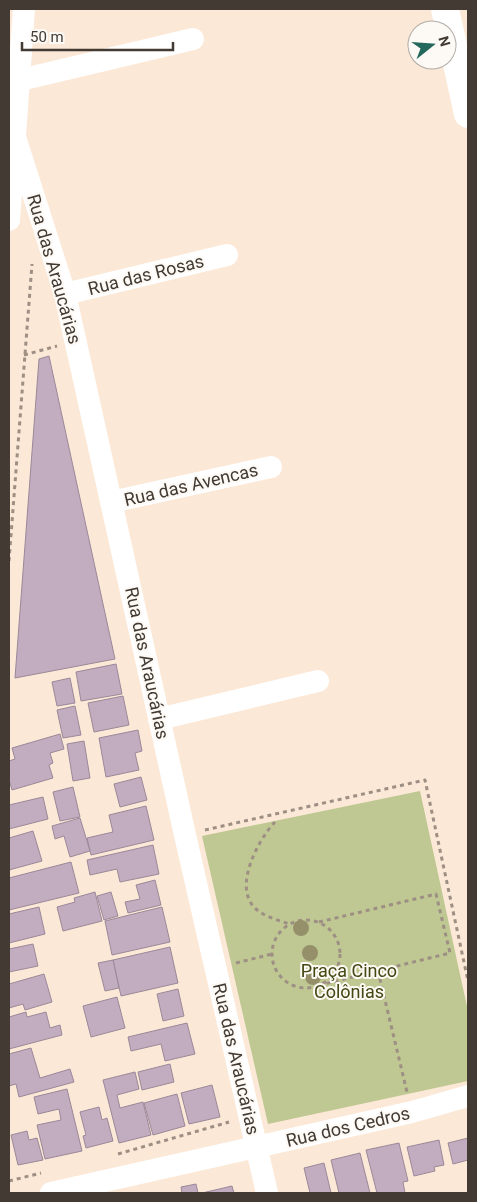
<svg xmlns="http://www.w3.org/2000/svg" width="477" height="1202" font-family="Roboto,sans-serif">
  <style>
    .green { fill: #bfc892 }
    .building { fill: #c1adbf; stroke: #9a8899 }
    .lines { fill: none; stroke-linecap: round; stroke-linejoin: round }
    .path { stroke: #9d8f83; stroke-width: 3; stroke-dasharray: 4 4; stroke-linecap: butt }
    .minor { stroke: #fff; stroke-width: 22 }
    .tertiary { stroke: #fff; stroke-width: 28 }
    .tree { fill: #95906a }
    .labels { text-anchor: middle; stroke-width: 4; stroke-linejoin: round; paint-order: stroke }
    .street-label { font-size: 18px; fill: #423a33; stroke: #fdf9f5 }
    .park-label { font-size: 18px; fill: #414812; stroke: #fdf9f5 }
  </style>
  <rect width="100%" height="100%" fill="#fce8d6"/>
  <!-- green -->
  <polygon class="green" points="420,791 468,1011 468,1081 268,1124 202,836"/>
  <!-- building -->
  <g class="building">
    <polygon points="49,356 115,659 15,678 39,359"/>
    <polygon points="116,664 122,694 81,701 76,672"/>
    <polygon points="70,678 75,703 57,706 52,682"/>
    <polygon points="123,696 129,725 94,732 88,703"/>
    <polygon points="75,706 81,735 63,738 57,710"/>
    <polygon points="138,730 142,751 135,753 139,770 106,777 99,738"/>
    <polygon points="60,734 64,749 50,753 53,763 49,765 53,778 12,790 9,780 9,761 15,759 12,748"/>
    <polygon points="84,741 90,778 73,781 67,744"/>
    <polygon points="141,777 147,800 120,807 114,784"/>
    <polygon points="73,787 80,817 60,821 53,792"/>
    <polygon points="43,797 48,819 9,829 9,805"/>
    <polygon points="146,806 154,840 91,855 87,838 113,832 109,815"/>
    <polygon points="80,818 90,851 70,857 64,836 55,839 52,826"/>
    <polygon points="33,831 42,861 9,870 9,838"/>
    <polygon points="153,845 159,874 120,882 117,869 90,875 87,860"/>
    <polygon points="71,862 79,893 9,910 9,878"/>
    <polygon points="155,880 161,905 128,913 125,902 140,899 136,885"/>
    <polygon points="95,892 102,921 63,931 57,907 75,902 74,898"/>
    <polygon points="111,892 118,916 104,920 97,896"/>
    <polygon points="39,907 45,934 9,943 9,914"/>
    <polygon points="162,907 170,942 112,955 105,921"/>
    <polygon points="33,944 38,966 9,972 9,949"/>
    <polygon points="170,947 178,983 121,996 113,960"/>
    <polygon points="113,960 119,988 105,991 98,963"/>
    <polygon points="44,974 52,1002 25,1010 23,1004 9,1008 9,984"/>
    <polygon points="178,989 184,1016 163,1021 157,994"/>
    <polygon points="117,997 125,1028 91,1037 83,1006"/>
    <polygon points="26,1012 27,1017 46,1012 50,1028 60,1025 62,1035 9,1049 9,1017"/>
    <polygon points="187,1023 195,1054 165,1061 161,1044 131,1051 128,1037"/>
    <polygon points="31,1048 40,1078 70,1069 74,1082 19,1097 16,1084 9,1086 9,1054"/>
    <polygon points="170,1064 174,1082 142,1090 138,1072"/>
    <polygon points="135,1072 139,1089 117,1095 120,1108 143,1102 151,1135 119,1143 103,1080"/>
    <polygon points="212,1085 220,1117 189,1124 181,1093"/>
    <polygon points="67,1089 82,1151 45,1159 37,1125 61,1120 59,1109 38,1114 34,1097"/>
    <polygon points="177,1094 185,1126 153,1135 144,1103"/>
    <polygon points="99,1107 102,1120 107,1118 113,1141 86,1148 83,1136 86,1135 80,1112"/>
    <polygon points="27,1131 29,1140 37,1138 43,1160 18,1165 11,1135"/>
    <polygon points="468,1138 468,1160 453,1164 448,1143"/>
    <polygon points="439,1140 444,1165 434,1167 435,1171 414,1176 407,1147"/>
    <polygon points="399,1143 408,1181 403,1182 405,1193 377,1193 366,1150"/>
    <polygon points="360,1153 370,1193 339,1193 331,1160"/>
    <polygon points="324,1163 331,1193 310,1193 304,1168"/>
    <polygon points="196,1184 198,1193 182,1193 181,1187"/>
    <polygon points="232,1186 234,1193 202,1193"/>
  </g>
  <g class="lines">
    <!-- path -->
    <g class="path">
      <polyline points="24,355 57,346"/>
      <polyline points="9,561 32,264"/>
      <path d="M 275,822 C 258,840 232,888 256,909 C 265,917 278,920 289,924"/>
      <polyline points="205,830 425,780 468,981"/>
      <circle cx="306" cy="954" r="34"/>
      <polyline points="319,922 436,894 450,953 320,985"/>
      <polyline points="236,963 272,954"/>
      <polyline points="378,971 407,1092"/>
      <polyline points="118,1154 229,1122"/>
      <polyline points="9,1181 41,1173"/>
    </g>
    <!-- minor -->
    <g class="minor">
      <polyline points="20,80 193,39"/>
      <polyline points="15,137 65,294 185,835 267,1193"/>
      <polyline points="9,220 24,9"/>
      <polyline points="65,294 227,255"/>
      <polyline points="111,502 271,467"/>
      <polyline points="159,719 318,681"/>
      <polyline points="51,1193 412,1112 468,1096"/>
    </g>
    <!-- tertiary -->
    <polyline class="tertiary" points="445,9 468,114"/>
  </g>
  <!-- trees -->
  <g class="tree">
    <circle cx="301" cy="928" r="8"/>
    <circle cx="310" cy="953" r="8"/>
    <circle cx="313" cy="977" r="8"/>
  </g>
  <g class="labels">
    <!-- street labels -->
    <g class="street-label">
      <text transform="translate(54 269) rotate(74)" y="6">Rua das Araucárias</text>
      <text transform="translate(146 275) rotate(-14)" y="6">Rua das Rosas</text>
      <text transform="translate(191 485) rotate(-13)" y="6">Rua das Avencas</text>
      <text transform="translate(147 663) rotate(78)" y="6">Rua das Araucárias</text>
      <text transform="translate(236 1059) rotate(77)" y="6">Rua das Araucárias</text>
      <text transform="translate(348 1127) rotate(-13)" y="6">Rua dos Cedros</text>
    </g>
    <!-- park labels -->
    <g class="park-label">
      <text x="349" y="977">Praça Cinco<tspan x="349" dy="21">Colônias</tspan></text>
    </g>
  </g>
  <!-- border -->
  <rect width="477" height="1202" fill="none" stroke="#423a33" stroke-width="20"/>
  <!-- north arrow -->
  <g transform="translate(432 45) rotate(73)"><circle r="24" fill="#fdf9f5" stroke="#b2ada7"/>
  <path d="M0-4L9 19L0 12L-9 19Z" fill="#23685b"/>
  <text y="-8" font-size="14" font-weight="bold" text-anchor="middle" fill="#423a33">N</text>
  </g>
  <!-- scale -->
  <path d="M22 42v8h151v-8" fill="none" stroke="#423a33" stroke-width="2.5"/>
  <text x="30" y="42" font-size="15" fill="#423a33" stroke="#fdf9f5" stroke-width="4" paint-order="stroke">50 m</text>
</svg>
